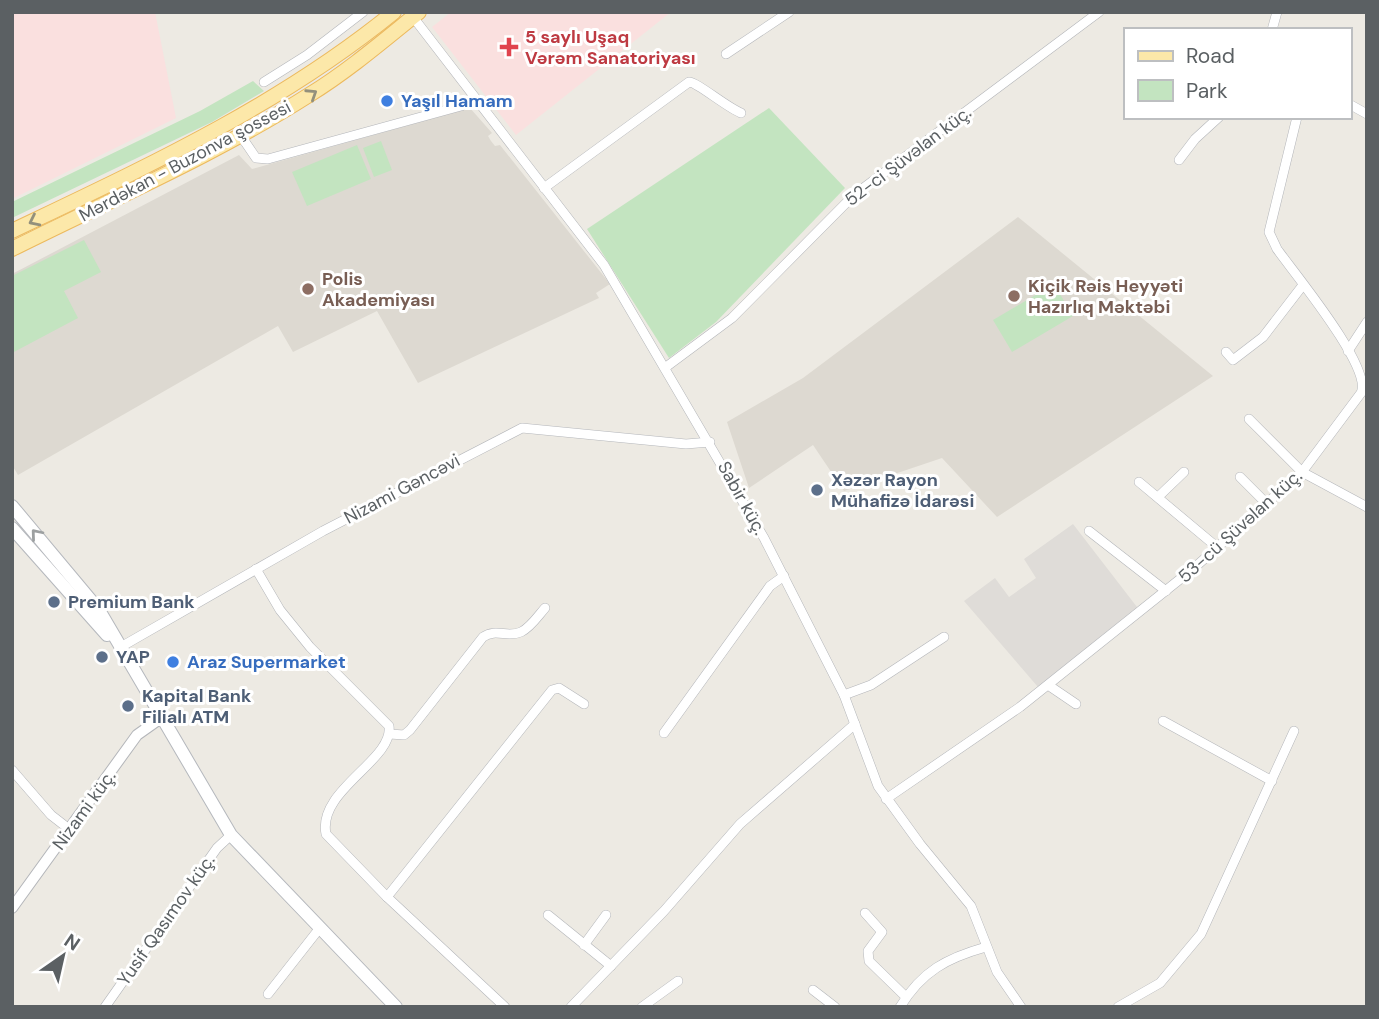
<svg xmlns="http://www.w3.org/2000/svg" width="1379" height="1019" font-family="'DM Sans',sans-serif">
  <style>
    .industrial { fill: #dfdcd8 }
    .education { fill: #ddd9d1 }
    .medical { fill: #fae0df }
    .green { fill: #c3e4c0 }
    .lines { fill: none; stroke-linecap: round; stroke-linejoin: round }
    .minor-casing { stroke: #b4b6ba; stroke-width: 10 }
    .tertiary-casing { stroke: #b4b6ba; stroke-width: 12 }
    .secondary-casing { stroke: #b5b8bd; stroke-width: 14 }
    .primary-casing { stroke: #ecb95d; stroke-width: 16 }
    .minor { stroke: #fff; stroke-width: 9 }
    .tertiary { stroke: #fff; stroke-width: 10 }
    .secondary { stroke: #fff; stroke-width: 12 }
    .primary { stroke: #fce8a9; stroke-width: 14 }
    .oneway { stroke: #93907c }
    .oneway2 { stroke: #9da0a1 }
    .health-dot { fill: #e0444e; stroke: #fff; stroke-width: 2.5 }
    .shop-dot { fill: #3f7fe0; stroke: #fff; stroke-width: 2.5 }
    .education-dot { fill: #8d6e63; stroke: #fff; stroke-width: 2.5 }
    .service-dot { fill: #5c6f8a; stroke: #fff; stroke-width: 2.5 }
    .labels { text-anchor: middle; stroke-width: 6; stroke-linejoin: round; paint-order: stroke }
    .health-label { font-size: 18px; font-weight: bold; fill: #be3a42; stroke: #fff; text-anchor: start }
    .shop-label { font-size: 18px; font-weight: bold; fill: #366cbe; stroke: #fff; text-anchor: start }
    .street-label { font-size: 18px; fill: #5b6063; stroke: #fff }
    .education-label { font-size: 18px; font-weight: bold; fill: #785e54; stroke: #fff; text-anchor: start }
    .service-label { font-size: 18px; font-weight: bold; fill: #4e5e75; stroke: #fff; text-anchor: start }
  </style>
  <rect width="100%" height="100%" fill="#edeae3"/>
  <!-- industrial -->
  <polygon class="industrial" points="1073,524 1137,607 1038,687 964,601 995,578 1009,597 1036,578 1024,559"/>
  <!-- education -->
  <g class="education">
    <polygon points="470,108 492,133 488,136 491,141 495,146 500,145 610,284 596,293 599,298 418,383 377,311 293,352 278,326 18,475 12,465 12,274 239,155 252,169"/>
    <polygon points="1018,217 1213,376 997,517 942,458 844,491 813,445 749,488 727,422 803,378"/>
  </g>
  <!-- medical -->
  <g class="medical">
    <polygon points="12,12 155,12 176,118 12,199"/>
    <polygon points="451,12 671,12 516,135 432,27"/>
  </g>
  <!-- green -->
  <g class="green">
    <polygon points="253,81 264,91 212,122 12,218 12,202 200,111"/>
    <polygon points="769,108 845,188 716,322 669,358 587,229"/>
    <polygon points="381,141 392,170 374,177 363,148"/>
    <polygon points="357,145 371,179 307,206 292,172"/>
    <polygon points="84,240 101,272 64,291 78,318 12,353 12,276"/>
    <polygon points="1054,284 1073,316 1012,352 993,320"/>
  </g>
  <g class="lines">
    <defs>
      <g id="minor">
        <polyline points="413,17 604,265 764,538 844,695 878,786 920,844 971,906 997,972 1021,1007"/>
        <polyline points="1272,30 1277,12"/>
        <polyline points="726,54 789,12"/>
        <polyline points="264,82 307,55 363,12"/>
        <polyline points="1349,104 1367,114"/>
        <polyline points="241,136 256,158 268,159 461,106 474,99"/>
        <polyline points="1179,160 1195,139 1219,117"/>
        <path d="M 544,188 L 689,82 C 697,82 726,107 741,113"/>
        <polyline points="1348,351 1367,322"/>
        <polyline points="1226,352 1233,360 1263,337 1303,285"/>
        <polyline points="666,367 732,318 854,195 1099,12"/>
        <polyline points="1249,419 1302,472 1367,507"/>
        <polyline points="1240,477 1267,504"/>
        <polyline points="1139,482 1218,548"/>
        <polyline points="1158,497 1184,472"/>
        <polyline points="1089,531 1166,591"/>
        <path d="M 256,569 L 280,610 L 310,647 L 389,726 C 394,760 317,790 326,834 L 387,897 L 505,1007"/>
        <polyline points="119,648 323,531 522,428 686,444 710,442"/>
        <polyline points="1048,685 1076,704"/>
        <polyline points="844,695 871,685 944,637"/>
        <polyline points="1163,721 1272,781"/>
        <polyline points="664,733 770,586 784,576"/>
        <path d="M 390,734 L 404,735 L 410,730 L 483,637 C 496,628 507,638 521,632 C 530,628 538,616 545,608"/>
        <polyline points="12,770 51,815 69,829"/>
        <path d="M 886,799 L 1020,707 L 1194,568 L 1302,472 L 1361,393 C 1373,368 1294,273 1277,249 L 1269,232 L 1297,117"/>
        <polyline points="387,897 552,690 559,688 584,704"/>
        <polyline points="865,913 882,932 868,951 869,961 906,997"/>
        <polyline points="548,915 611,966"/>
        <polyline points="584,945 606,915"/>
        <polyline points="813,990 835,1007"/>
        <polyline points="268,994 319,929"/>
        <polyline points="105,1007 217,848 231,835"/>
        <polyline points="571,1007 664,911 740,824 855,724"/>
        <polyline points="642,1007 678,981"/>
        <path d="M 900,1007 C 922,971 947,958 986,947"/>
        <polyline points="1118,1007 1160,983 1201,934 1294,731"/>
      </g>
      <polyline id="tertiary" points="12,908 137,735 161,718"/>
      <g id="secondary">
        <polyline points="12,506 99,610 231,835 396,1007"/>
        <polyline points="12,528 107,635"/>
      </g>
      <g id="primary">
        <path d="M 12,231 C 146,167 279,106 394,12"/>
        <path d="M 12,249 C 112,199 215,155 309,95 C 348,71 383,41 419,12"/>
      </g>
    </defs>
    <!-- minor casing -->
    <use href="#minor" class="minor-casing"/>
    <!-- tertiary casing -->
    <use href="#tertiary" class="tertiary-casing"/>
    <!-- secondary casing -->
    <use href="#secondary" class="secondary-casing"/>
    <!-- primary casing -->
    <use href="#primary" class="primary-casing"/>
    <!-- minor -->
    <use href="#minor" class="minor"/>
    <!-- tertiary -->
    <use href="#tertiary" class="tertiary"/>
    <!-- secondary -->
    <use href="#secondary" class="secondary"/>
    <!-- primary -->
    <use href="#primary" class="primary"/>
  </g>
  <!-- one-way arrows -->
  <defs><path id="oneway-chevron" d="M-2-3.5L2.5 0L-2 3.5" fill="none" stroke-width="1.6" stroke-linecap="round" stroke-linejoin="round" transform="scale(1.75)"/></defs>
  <g class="oneway">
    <use href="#oneway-chevron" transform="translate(312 94) rotate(-33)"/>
    <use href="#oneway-chevron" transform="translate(34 221) rotate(154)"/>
  </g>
  <use class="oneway2" href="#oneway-chevron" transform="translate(36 534) rotate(-130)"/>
  <!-- markers -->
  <path class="health-dot" d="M505.5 36.5h7v7h7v7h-7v7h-7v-7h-7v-7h7z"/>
  <g class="shop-dot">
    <circle cx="387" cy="101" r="7"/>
    <circle cx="173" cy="662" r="7"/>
  </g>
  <g class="education-dot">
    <circle cx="308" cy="289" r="7"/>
    <circle cx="1014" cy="296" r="7"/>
  </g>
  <g class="service-dot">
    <circle cx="817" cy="490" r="7"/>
    <circle cx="54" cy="602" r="7"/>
    <circle cx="102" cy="657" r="7"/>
    <circle cx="128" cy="706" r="7"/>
  </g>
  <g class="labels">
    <!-- health labels -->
    <g class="health-label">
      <text x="525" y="43">5 saylı Uşaq<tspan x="525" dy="21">Vərəm Sanatoriyası</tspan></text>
    </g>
    <!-- shop labels -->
    <g class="shop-label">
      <text x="401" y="107">Yaşıl Hamam</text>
      <text x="187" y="668">Araz Supermarket</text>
    </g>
    <!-- street labels -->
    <g class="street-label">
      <text transform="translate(908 156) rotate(-37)" y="6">52-ci Şüvəlan küç.</text>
      <text transform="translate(185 161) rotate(-28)" y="6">Mərdəkan - Buzonva şossesi</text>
      <text transform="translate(402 489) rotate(-28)" y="6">Nizami Gəncəvi</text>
      <text transform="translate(742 498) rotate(61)" y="6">Sabir küç.</text>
      <text transform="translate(1240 526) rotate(-42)" y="6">53-cü Şüvəlan küç.</text>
      <text transform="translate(84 810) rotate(-54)" y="6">Nizami küç.</text>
      <text transform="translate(166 920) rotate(-55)" y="6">Yusif Qasımov küç.</text>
    </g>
    <!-- education labels -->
    <g class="education-label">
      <text x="322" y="285">Polis<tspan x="322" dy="21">Akademiyası</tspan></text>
      <text x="1028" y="292">Kiçik Rəis Heyyəti<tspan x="1028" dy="21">Hazırlıq Məktəbi</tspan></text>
    </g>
    <!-- service labels -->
    <g class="service-label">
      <text x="831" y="486">Xəzər Rayon<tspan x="831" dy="21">Mühafizə İdarəsi</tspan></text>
      <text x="68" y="608">Premium Bank</text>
      <text x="116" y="663">YAP</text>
      <text x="142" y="702">Kapital Bank<tspan x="142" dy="21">Filialı ATM</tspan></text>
    </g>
  </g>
  <!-- border -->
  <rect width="1379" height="1019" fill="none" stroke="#5b6063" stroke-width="28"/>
  <!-- legend -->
  <rect x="1124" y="28" width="228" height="91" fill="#ffffff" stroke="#bdbfc1" stroke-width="2"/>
  <rect x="1138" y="51" width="35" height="10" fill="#fce8a9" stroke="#bdbfc1" stroke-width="2"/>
  <text x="1186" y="63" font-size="21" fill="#5b6063">Road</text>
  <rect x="1138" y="80" width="35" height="21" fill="#c3e4c0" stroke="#bdbfc1" stroke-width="2"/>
  <text x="1186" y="98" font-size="21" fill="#5b6063">Park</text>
  <!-- north arrow -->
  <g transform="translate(63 956) rotate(34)" stroke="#ffffff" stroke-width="5" paint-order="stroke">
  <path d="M0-5L12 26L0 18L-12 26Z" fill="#5b6063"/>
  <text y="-10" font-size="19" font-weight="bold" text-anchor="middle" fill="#5b6063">N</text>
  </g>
</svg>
